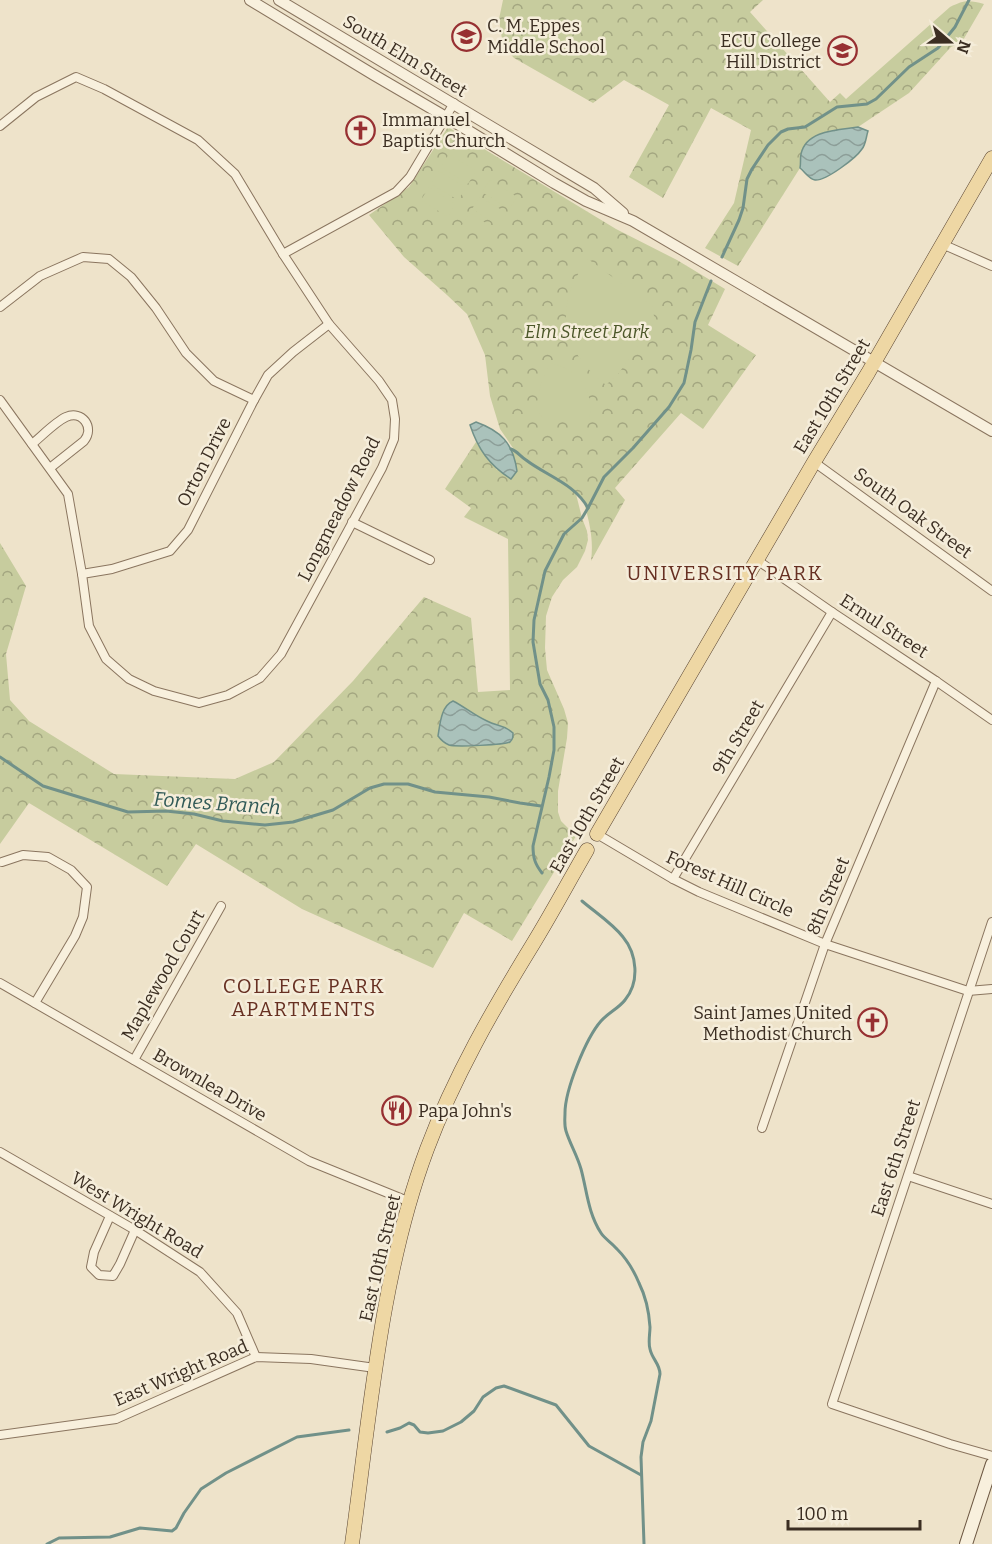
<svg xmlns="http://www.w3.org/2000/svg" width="992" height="1544" font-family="Bitter,serif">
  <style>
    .forest { fill: url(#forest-crowns) }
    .pitch { fill: #c7cc9e }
    .water { fill: url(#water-waves); stroke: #719189; stroke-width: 1.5 }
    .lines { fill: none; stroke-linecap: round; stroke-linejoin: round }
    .stream { stroke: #719189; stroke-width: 3 }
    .minor-casing { stroke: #8a755f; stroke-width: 10 }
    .tertiary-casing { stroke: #8a755f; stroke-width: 12 }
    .secondary-casing { stroke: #6c5742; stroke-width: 14 }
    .primary-casing { stroke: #594432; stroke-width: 15 }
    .minor { stroke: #f8f0dd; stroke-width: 8 }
    .tertiary { stroke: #f8f0dd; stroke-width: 10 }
    .secondary { stroke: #f8f0dd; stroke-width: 12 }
    .primary { stroke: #eed7a4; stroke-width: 14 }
    .labels { text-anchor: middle; stroke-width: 5; stroke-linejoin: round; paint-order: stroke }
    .poi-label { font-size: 18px; fill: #3b2e22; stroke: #f5edda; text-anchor: start }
    .street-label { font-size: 18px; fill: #3b2e22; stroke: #f5edda }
    .park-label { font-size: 18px; font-style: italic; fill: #4c5729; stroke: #f5edda }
    .neighbourhood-label { font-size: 20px; letter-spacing: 1.5px; fill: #673022; stroke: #f5edda }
    .water-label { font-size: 20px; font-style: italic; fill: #315a57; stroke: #f5edda }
  </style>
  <defs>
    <pattern id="forest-crowns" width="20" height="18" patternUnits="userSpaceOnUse" patternTransform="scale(1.5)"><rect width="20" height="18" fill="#c7cc9e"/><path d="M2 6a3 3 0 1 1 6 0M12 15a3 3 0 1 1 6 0" fill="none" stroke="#a3a680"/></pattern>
    <pattern id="water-waves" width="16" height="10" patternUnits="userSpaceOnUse" patternTransform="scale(1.5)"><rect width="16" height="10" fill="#aac2bb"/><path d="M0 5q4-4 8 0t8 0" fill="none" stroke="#8c9e98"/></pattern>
  </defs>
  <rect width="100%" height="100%" fill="#eee3ca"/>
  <!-- forest -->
  <g class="forest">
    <path d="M 503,0 L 763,0 L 750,12 L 830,102 L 840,93 L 846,99 L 950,7 C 964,0 969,0 984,4 L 962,42 L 951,47 L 909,93 L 858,127 L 829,131 L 801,153 L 800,168 L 738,266 L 705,248 L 734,203 L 751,130 L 711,108 L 663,198 L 629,177 L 669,105 L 624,80 L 593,103 L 514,58 L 503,46 L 499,19 Z"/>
    <path d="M 448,127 L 616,229 L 677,260 L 725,289 L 708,325 L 756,355 L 703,429 L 681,413 L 615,488 L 625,500 L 591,561 C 594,538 589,521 583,499 L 576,494 L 582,518 L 587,531 L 588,540 L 585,551 L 577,567 L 563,580 L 552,597 L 546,616 L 545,648 L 547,670 L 564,709 L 568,723 L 567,738 L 558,791 L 558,812 L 561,821 L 576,836 L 512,941 L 464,913 L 433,968 L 302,909 L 196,844 L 167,886 L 29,803 L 0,844 L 0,543 L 26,586 L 6,654 L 10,700 L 29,721 L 114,774 L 235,779 L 274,762 L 353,681 L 424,597 L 471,618 L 478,692 L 510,690 L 508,539 L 464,517 L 471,508 L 445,489 L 476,442 L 497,470 L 515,460 L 511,449 L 513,448 L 500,429 L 490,396 L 485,355 L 467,314 L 447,295 L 404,257 L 369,215 L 409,187 Z"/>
  </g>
  <!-- pitch -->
  <g class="pitch">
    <polygon points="449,154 476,171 468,184 441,167"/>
    <polygon points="439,171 466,188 458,200 431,184"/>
    <polygon points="490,180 517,197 509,209 482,192"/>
    <polygon points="429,187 455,204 448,217 421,200"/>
    <polygon points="480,197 507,213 499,226 472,209"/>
    <polygon points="470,213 497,230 489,242 462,225"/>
    <path d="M 588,259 L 652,306 L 655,321 L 619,373 L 606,385 C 560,350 553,305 588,259 Z"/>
    <path d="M 550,363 C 579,369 595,391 589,421 L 566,421 L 542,417 L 536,408 L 541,384 Z"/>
  </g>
  <!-- water -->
  <g class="water">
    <path d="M 858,127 L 868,131 C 866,137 866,144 862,149 C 856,158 826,181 815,180 C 809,179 805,172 800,168 C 801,164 800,158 801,154 C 806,130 838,130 858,127 Z"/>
    <path d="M 476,422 C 501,431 513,443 517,471 L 511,479 C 489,465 478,449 470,425 Z"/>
    <path d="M 453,701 C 465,707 475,716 487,721 C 496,726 505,725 513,733 C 513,737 513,739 510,742 C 505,745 456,747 449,745 C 444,743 441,740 438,736 C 440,724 441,706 453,701 Z"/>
  </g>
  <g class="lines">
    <!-- stream -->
    <g class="stream">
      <polyline points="722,257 739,220 743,208 747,179 752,169 768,145 781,132 788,129 805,127 837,107 867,104 876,99 909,67 938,48 955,27 969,0"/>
      <path d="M 511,449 C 517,451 520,456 526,460 C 547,476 575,484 588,508"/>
      <polyline points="0,757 43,786 128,812 166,811 194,814 223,821 265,825 293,822 333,810 370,788 384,784 408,784 435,792 489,797 520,803 541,806"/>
      <path d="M 542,873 C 535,864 533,858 533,846 L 549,777 L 554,750 L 554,727 L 548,700 L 540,684 L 533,642 L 534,620 L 545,571 L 564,534 L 582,518 L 588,508 L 604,477 L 633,448 L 669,407 L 684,383 L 691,350 L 695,322 L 711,281"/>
      <path d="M 582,901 C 596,913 612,923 623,937 C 637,954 640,982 625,1000 C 619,1008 608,1013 601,1021 C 586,1038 565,1090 565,1113 C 565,1118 564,1125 566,1131 C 570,1144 577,1155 581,1169 C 587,1191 588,1213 601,1233 C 605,1239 612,1243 617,1249 C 626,1258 634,1271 639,1283 C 646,1297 649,1311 650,1327 C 650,1334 648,1342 650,1349 C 652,1359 660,1364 660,1374 L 651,1421 L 643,1442 L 641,1457 L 644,1544"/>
      <polyline points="387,1432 400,1428 409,1423 414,1425 420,1432 428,1433 443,1431 461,1422 474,1411 483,1397 496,1388 504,1386 556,1405 589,1446 641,1475"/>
      <polyline points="47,1544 59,1538 110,1537 140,1528 172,1531 176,1528 184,1513 201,1489 226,1473 297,1437 349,1430"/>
    </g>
    <defs>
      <g id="minor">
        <polyline points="0,126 36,97 76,77 104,89 198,140 235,174 283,254 329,324 379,381 392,400 395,419 394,439 382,468 281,654 260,678 228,695 199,703 154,691 129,679 106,659 89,626 82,574 68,494 0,400"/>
        <polyline points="942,244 992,266"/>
        <polyline points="283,254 396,192 410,177 454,103"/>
        <polyline points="0,307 40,276 83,257 109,259 131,277 156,308 186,353 214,381 254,400"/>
        <path d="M 32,444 C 42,436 55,422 66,417 C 82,410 95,427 84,441 L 50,468"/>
        <polyline points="814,462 992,591"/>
        <polyline points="352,522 430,560"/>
        <polyline points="757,560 832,612 936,681 992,720"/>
        <polyline points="82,574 112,569 170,551 188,530 254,400 268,375 293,352 329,324"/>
        <polyline points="597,834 673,879 699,892 825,944 968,991 992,989"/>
        <polyline points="2,862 23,855 48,857 71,870 87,887 83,917 75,936 35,1003"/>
        <polyline points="673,879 832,612"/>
        <polyline points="992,922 832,1404 950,1444 992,1456"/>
        <polyline points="0,983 309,1161 410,1202"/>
        <polyline points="134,1060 221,906"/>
        <polyline points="762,1128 825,944 936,681"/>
        <polyline points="0,1152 135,1230 200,1272 237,1313 256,1357"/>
        <polyline points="908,1176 992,1204"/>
        <polyline points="110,1216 94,1252 91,1267 99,1275 113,1276 120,1264 135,1230"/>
        <polyline points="0,1435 116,1419 256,1357 311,1359 375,1368"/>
      </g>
      <g id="tertiary">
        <polyline points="250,0 374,75 446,117 554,183 586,201 633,221 992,431"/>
        <polyline points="279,0 594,188 623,213"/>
      </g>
      <polyline id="secondary" points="966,1544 992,1464"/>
      <g id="primary">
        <polyline points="597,834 814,462 868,373 992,158"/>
        <path d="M 352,1544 C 370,1414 381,1272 427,1149 C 454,1077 493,1009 533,944 C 552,913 569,881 587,850"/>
      </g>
    </defs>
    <!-- minor casing -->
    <use href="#minor" class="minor-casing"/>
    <!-- tertiary casing -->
    <use href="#tertiary" class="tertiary-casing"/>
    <!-- secondary casing -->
    <use href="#secondary" class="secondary-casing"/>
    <!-- primary casing -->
    <use href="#primary" class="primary-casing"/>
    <!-- minor -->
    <use href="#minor" class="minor"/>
    <!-- tertiary -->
    <use href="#tertiary" class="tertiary"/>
    <!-- secondary -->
    <use href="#secondary" class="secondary"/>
    <!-- primary -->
    <use href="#primary" class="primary"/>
  </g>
  <!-- icons -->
  <defs>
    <symbol id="school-ring" viewBox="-11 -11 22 22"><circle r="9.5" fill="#f5edda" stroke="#973032" stroke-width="1.5"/><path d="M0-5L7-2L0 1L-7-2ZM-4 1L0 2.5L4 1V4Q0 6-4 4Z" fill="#973032"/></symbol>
    <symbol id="university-ring" viewBox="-11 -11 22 22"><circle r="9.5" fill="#f5edda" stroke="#973032" stroke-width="1.5"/><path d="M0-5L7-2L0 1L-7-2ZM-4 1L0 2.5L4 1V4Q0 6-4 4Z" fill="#973032"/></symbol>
    <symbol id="church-ring" viewBox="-11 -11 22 22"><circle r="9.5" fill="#f5edda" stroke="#973032" stroke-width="1.5"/><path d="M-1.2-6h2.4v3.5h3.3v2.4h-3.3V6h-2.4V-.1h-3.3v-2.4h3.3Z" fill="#973032"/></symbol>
    <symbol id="restaurant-ring" viewBox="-11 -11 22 22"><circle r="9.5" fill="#f5edda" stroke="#973032" stroke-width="1.5"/><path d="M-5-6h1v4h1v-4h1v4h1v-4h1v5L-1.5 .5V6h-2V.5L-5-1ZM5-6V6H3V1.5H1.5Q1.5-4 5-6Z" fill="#973032"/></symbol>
  </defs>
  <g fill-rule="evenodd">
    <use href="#school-ring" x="450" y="20" width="33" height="33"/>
    <use href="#university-ring" x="826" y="34" width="33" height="33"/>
    <use href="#church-ring" x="344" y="114" width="33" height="33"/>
    <use href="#church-ring" x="856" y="1006" width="33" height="33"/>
    <use href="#restaurant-ring" x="380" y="1094" width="33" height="33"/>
  </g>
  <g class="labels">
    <!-- poi labels -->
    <g class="poi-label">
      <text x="487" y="32">C. M. Eppes<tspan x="487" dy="21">Middle School</tspan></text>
      <text x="821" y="47" text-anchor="end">ECU College<tspan x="821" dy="21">Hill District</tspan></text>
      <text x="382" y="126">Immanuel<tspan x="382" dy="21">Baptist Church</tspan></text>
      <text x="852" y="1019" text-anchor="end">Saint James United<tspan x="852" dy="21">Methodist Church</tspan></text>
      <text x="418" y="1117">Papa John's</text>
    </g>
    <!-- street labels -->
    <g class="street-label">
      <text transform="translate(405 56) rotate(31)" y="6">South Elm Street</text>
      <text transform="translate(832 396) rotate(-59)" y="6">East 10th Street</text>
      <text transform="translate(204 462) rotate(-63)" y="6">Orton Drive</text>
      <text transform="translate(339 509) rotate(-63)" y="6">Longmeadow Road</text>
      <text transform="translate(913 513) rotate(36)" y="6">South Oak Street</text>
      <text transform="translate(884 626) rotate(33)" y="6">Ernul Street</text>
      <text transform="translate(738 737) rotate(-59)" y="6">9th Street</text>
      <text transform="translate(587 815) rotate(-60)" y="6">East 10th Street</text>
      <text transform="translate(730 884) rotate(24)" y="6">Forest Hill Circle</text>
      <text transform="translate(828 896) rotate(-67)" y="6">8th Street</text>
      <text transform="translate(163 975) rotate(-60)" y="6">Maplewood Court</text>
      <text transform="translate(210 1085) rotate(30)" y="6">Brownlea Drive</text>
      <text transform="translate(896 1158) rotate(-72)" y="6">East 6th Street</text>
      <text transform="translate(137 1215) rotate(31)" y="6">West Wright Road</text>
      <text transform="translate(380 1258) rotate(-77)" y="6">East 10th Street</text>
      <text transform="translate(181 1373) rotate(-23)" y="6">East Wright Road</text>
    </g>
    <!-- park labels -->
    <g class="park-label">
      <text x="587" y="338">Elm Street Park</text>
    </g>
    <!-- neighbourhood labels -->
    <g class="neighbourhood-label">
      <text x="725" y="580">UNIVERSITY PARK</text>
      <text x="304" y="993">COLLEGE PARK<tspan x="304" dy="23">APARTMENTS</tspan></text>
    </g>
    <!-- water labels -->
    <g class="water-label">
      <text transform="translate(217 803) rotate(4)" y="7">Fomes Branch</text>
    </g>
  </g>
  <!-- north arrow -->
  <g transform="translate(950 42) rotate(110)" stroke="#f5edda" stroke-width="4.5" paint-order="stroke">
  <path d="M0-4.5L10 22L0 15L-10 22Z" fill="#3b2e22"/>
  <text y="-9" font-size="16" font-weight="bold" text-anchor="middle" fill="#3b2e22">N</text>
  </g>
  <!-- scale -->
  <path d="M788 1520v9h132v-9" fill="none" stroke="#3b2e22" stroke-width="3"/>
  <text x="797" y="1520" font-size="18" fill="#3b2e22" stroke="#f5edda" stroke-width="4.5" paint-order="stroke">100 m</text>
</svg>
